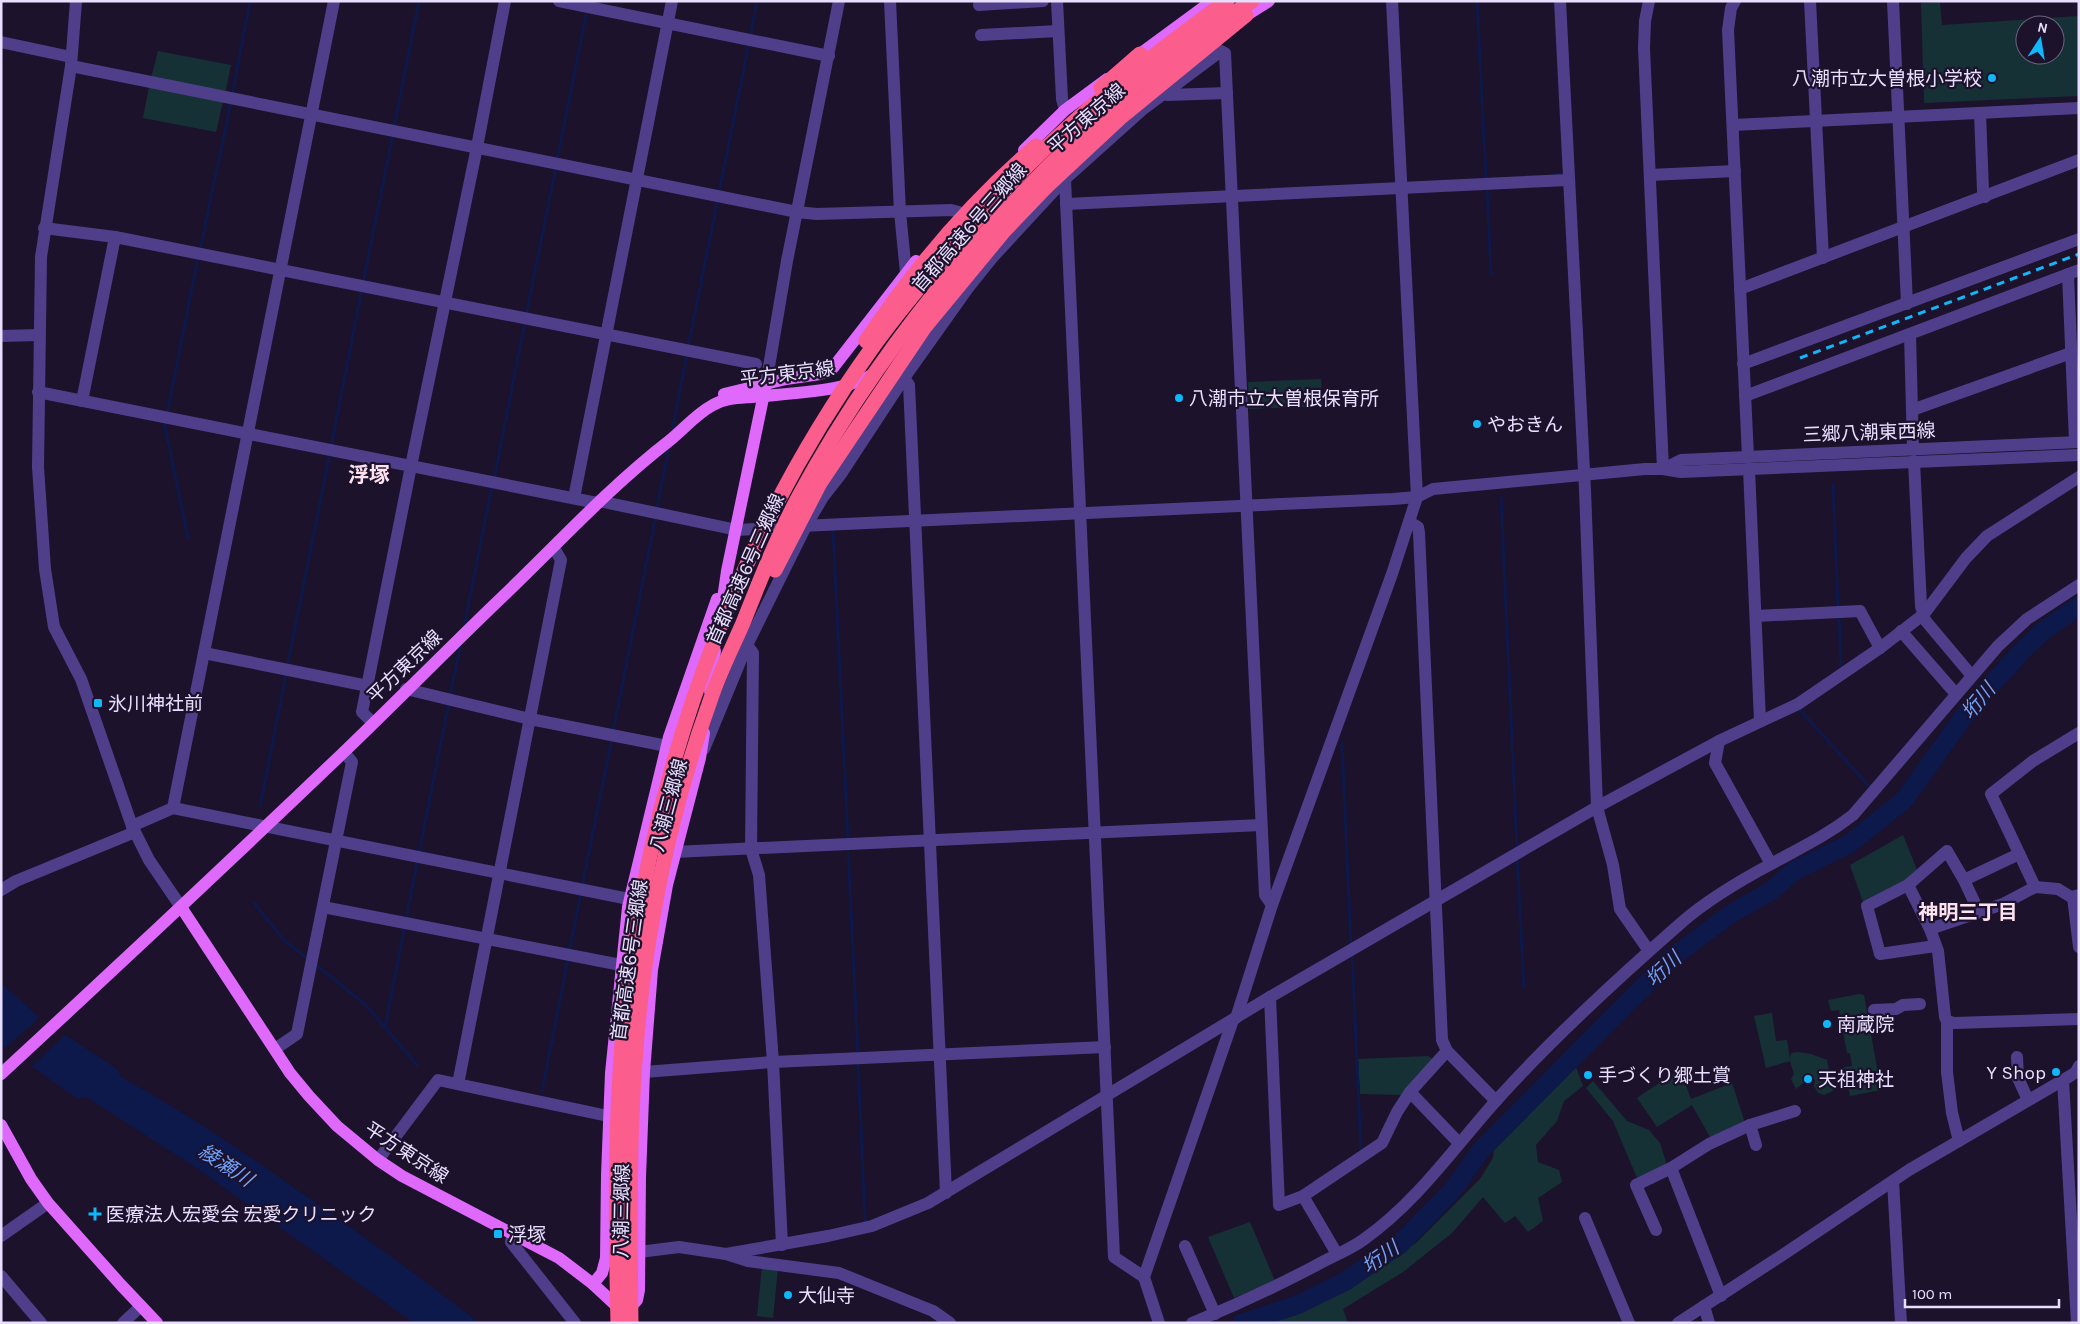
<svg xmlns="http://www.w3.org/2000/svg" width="2080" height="1324" font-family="Karla,'Noto Sans JP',sans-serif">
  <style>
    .green { fill: #163136; fill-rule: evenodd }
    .water { fill: #0d184b }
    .pier { fill: #1c122c }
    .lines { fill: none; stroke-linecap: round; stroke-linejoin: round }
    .stream { stroke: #0d184b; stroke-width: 3 }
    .river { stroke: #0d184b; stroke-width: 19 }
    .minor { stroke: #4f3f8a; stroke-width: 12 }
    .major { stroke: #df69fb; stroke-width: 12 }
    .highway { stroke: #fb5d8c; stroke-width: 15 }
    .rail { stroke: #10b7f9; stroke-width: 3; stroke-dasharray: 8 6; stroke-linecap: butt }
    .highway-bridge { stroke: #fb5d8c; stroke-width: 15 }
    .poi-dot { fill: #10b7f9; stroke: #1c122c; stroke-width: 2 }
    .labels { text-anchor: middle; stroke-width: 4.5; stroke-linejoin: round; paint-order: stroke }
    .poi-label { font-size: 19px; fill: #e8dffe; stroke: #1c122c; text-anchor: start }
    .street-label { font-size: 19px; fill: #e8dffe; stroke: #1c122c }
    .water-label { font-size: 20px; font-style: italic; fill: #70a1fb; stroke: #1c122c }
    .neighbourhood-label { font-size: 20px; font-weight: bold; fill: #fee1ee; stroke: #1c122c }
    .quarter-label { font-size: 21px; font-weight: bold; fill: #fee1ee; stroke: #1c122c }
  </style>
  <rect width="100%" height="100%" fill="#1c122c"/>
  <!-- green -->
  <g class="green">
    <path d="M 1940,2 L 1942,25 L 2079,16 L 2079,96 L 1924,103 L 1921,3 ZM 2025,25 L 2055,25 L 2055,55 L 2025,55 Z"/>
    <polygon points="158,51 231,65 225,94 151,78"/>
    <polygon points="149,87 223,101 216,132 143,118"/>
    <polygon points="1321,379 1323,406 1249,409 1248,382"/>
    <polygon points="1903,835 1917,870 1902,883 1863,902 1850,865"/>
    <polygon points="1859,994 1864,995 1881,1090 1850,1096 1844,1067 1852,1066 1850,1053 1847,1053 1839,1010 1831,1011 1828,1000"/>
    <polygon points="1772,1013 1776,1041 1787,1040 1790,1059 1791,1053 1798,1052 1811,1054 1827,1060 1833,1091 1824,1095 1818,1093 1814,1086 1815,1080 1811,1077 1796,1089 1791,1079 1794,1074 1790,1061 1766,1068 1754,1016"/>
    <polygon points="1428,1056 1433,1059 1402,1095 1360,1094 1358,1059"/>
    <polygon points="1576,1067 1583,1086 1564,1101 1557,1121 1536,1145 1538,1162 1559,1170 1562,1182 1538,1198 1543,1221 1528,1232 1515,1216 1505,1223 1483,1197 1452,1233 1403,1272 1343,1309 1348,1323 1261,1323 1323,1300 1358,1284 1417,1242 1480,1179 1493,1158 1494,1148"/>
    <polygon points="1680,1069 1691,1099 1732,1083 1744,1120 1743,1122 1710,1137 1692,1105 1657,1127 1637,1098"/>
    <polygon points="1593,1081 1627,1121 1649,1130 1660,1143 1666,1162 1665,1166 1637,1178 1613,1121 1586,1088"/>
    <polygon points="1250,1222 1275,1281 1234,1298 1208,1237"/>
    <polygon points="762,1266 778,1268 773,1318 757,1316"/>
  </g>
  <!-- water -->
  <path class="water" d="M 1,983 L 40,1018 L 117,1069 L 121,1077 C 189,1114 252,1158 316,1203 C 371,1242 426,1281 479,1323 L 414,1323 L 198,1169 L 88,1098 L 83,1097 L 78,1099 L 1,1045 Z"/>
  <!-- pier -->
  <polygon class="pier" points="41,1016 67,1033 29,1069 3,1050"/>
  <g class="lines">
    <!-- stream -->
    <g class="stream">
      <polyline points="1477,1 1486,180"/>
      <polyline points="750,38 757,1"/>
      <polyline points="232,96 250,1"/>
      <polyline points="394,128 419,1"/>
      <polyline points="557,161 587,11"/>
      <polyline points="1552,175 1561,174"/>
      <polyline points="1487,187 1491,274"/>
      <polyline points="719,192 749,44"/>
      <polyline points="200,250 231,102"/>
      <polyline points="363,283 393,134"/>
      <polyline points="526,316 556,167"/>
      <polyline points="688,347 718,199"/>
      <polyline points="167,415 198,257"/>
      <polyline points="166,421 165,426 188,538"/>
      <polyline points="672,433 687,353"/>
      <polyline points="331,447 362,289"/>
      <polyline points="494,480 525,322"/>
      <polyline points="1833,484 1838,609"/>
      <polyline points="1501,498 1517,849"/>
      <polyline points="657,509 669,446"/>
      <polyline points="833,530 848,841"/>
      <polyline points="1839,615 1841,669"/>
      <polyline points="464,627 492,486"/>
      <polyline points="287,668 330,453"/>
      <polyline points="450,696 461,643"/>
      <polyline points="1800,710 1869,786"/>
      <polyline points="613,732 656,515"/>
      <polyline points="1342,743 1351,947"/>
      <polyline points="260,807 286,674"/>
      <polyline points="848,847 858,1056"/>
      <polyline points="419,853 449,702"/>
      <polyline points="1517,857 1524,987"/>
      <polyline points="582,887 612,738"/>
      <polyline points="254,903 284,940 308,959"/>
      <polyline points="406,919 418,859"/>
      <polyline points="569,953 581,893"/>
      <polyline points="1352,953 1361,1152"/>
      <polyline points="315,964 366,1005 417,1065"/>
      <polyline points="385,1027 405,925"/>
      <polyline points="858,1062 865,1221"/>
      <polyline points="542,1091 568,959"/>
    </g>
    <!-- river -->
    <polyline class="river" points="1242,1323 1297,1305 1344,1282 1399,1245 1452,1191 1481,1150 1673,957 1729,915 1771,891 1794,871 1849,844 1904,800 1970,708 2023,650 2043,631 2079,606"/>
    <!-- minor -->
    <g class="minor">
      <polyline points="76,1 71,66 41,257 38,467 45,569 54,627 81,679 132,826 149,860 181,907"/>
      <polyline points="559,1 829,56"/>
      <polyline points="890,1 900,212 906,273"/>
      <polyline points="1057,1 1062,99 1065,110"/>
      <polyline points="1560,1 1585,490 1597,807 1613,865 1620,909 1649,951"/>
      <polyline points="1649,1 1645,21 1644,48 1663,469"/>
      <polyline points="1735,1 1731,8 1728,30 1748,457"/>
      <polyline points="1810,1 1823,258"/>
      <polyline points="1893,1 1907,304"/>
      <polyline points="979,5 1043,1"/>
      <polyline points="981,35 1058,31"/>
      <polyline points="1,42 71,57"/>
      <polyline points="71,66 797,212 817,214 951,210 959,212"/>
      <polyline points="1163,93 1167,95 1227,93"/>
      <polyline points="1980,113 1983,191 1985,197"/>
      <polyline points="1733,125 2079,108"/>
      <polyline points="1650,175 1735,171"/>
      <polyline points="1065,179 1114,1257 1144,1277"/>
      <polyline points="1066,204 1568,180"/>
      <polyline points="44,228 115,237 756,364"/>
      <polyline points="2068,274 2075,442"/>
      <polyline points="1740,289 2079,160"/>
      <polyline points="1910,334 1913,449"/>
      <polyline points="1,336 39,335"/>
      <polyline points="1743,364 2079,239"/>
      <polyline points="904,378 909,385 946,1193"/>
      <polyline points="766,384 787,261 839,1"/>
      <polyline points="38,392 597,503"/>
      <polyline points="1745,396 2079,270"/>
      <polyline points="82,401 115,237"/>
      <polyline points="1912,410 2071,353"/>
      <polyline points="1914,461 1921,606 1925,620 1972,676"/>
      <polyline points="1663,469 1681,460 2079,442"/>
      <polyline points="1749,469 1760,721"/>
      <polyline points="574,498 672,1"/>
      <polyline points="599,501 737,530 773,528"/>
      <polyline points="1409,522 1418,527 1419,533 1442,1040 1447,1051 1496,1101"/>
      <polyline points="801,526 1393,499 1417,497 1433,489 1645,469 1663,469 1681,472 2079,455"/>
      <polyline points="1756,616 1860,611 1880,648"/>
      <polyline points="1901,631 1956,694"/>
      <polyline points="747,645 753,653 751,849 759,875 773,1062 782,1245"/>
      <polyline points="204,653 368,686"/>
      <polyline points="406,689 530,719 667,746"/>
      <polyline points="373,723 362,712 411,466 477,147 505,1"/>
      <polyline points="1719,741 1715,763 1771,864"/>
      <polyline points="704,749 747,645 806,526 823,497 841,474 904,378 968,288 992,258 1065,179 1142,110 1221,51 1225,53 1265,895 1272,905"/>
      <polyline points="173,808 334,1"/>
      <polyline points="132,826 173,808 629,899"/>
      <polyline points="674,852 1261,825"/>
      <polyline points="1964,880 2019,854"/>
      <polyline points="1908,885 1930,929 1938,951 1945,1017 1947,1021 1954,1023 2079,1019"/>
      <polyline points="2035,887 1991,794 2033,761 2079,733"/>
      <polyline points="1,890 16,881 135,832"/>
      <polyline points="2073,897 2079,947"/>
      <polyline points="323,907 621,965"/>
      <polyline points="1930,929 2003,904 2035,887 2058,889 2071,897 2079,895"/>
      <polyline points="1935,946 1880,954 1867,906 1908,885 1947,851 1964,880 1979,912"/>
      <polyline points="1270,997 1279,1205 1303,1196 1382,1143 1397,1112 1410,1092 1447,1051"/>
      <polyline points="1874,1010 1896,1009 1903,1005 1920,1004"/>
      <polyline points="1236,1018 1272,905 1392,574 1417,497 1392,1"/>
      <polyline points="1947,1021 1947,1072 1952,1113 1959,1141"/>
      <polyline points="275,1049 297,1034 352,762 344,752"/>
      <polyline points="2017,1057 2018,1078 2028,1100"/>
      <polyline points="644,1072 773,1062 1105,1047"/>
      <polyline points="2063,1080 2077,1323"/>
      <polyline points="458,1084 561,560 554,548"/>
      <polyline points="1410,1092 1459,1143"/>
      <polyline points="1750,1125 1756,1145"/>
      <polyline points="378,1160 438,1080 608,1116"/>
      <polyline points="1671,1168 1721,1296"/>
      <polyline points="1893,1181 1901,1323"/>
      <polyline points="1303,1196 1337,1254"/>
      <polyline points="1585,1218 1629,1323"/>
      <polyline points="1656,1230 1636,1185 1671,1168 1709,1144 1750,1125 1795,1111"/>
      <polyline points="513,1233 511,1242 575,1323"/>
      <polyline points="1,1236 48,1203"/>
      <polyline points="1185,1246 1215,1314"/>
      <polyline points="639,1252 679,1247 726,1254 748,1261 839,1273 933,1311 950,1323"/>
      <polyline points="726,1254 828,1236 872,1226 928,1203 1270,997 1597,807 1719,741 1798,704 1880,648 1924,614 1966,558 1987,536 2079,477"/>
      <polyline points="1,1276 41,1323"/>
      <polyline points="1704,1306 1709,1323"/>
      <polyline points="123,1323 141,1306"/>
      <polyline points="1159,1323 1144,1277 1233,1020"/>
      <path d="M 1192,1323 C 1234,1306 1275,1287 1315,1266 C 1331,1257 1349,1250 1363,1240 C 1416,1203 1453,1149 1495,1102 C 1551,1039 1617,979 1681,923 C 1708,899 1741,880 1773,863 C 1802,847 1826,836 1853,815 L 1998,646 L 2027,619 L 2079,585"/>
      <polyline points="1678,1323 1784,1254 1909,1170 2070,1076 2076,1072 2079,1066"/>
    </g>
    <!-- major -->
    <g class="major">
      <polyline points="1239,20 1269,1"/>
      <polyline points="1133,59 1212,1"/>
      <polyline points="1024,150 1065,110 1107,79"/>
      <polyline points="724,394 786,379 820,374 832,369 916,261"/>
      <polyline points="720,619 727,571 766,384"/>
      <polyline points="710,691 715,651"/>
      <polyline points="181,907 290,1073 309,1096 337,1126 378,1160 402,1176 559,1258 593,1284 622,1311"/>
      <path d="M 1,1074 C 117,967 231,860 345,751 C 396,702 446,651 497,602 C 554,548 607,489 669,441 C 684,429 696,414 713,405 C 725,398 739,398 752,397 C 789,393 845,393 875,373"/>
      <polyline points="1,1125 31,1179 48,1203 121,1285 157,1323"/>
      <polyline points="593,1284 602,1273 606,1258 607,1175 611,1073 628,907 669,737 717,599"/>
      <polyline points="628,1310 637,1300 639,1290 640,1177 644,1072 652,970 667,885 700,758 704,733"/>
    </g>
    <!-- highway -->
    <g class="highway">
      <polyline points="1101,88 1140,54"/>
      <polyline points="1046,187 1120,118 1246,15"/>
    </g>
    <!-- rail -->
    <polyline class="rail" points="1800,358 2079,254"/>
    <!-- highway-bridge -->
    <g class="highway-bridge">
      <path d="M 866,341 C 914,269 970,203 1036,146"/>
      <polyline points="775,570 820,483 924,328 1004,231 1046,187"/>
      <path d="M 618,1323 C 615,1200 614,1077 632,955 C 663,741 745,524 872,348 C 899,311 929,275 959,241 C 995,198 1034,157 1076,120 C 1124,77 1175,39 1227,1"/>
      <path d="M 631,1323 C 629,1187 628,1050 653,916 C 666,843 685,770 710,701 C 719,674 732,648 743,623 C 760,580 777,537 799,496 C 901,308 1071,117 1252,1"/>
    </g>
  </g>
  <!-- markers -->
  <g class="poi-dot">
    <circle cx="1992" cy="78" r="5"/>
    <circle cx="1179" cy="398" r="5"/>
    <circle cx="1477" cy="424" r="5"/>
    <rect x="93" y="698" width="10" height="10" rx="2.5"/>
    <circle cx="1827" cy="1024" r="5"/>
    <circle cx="2056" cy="1072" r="5"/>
    <circle cx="1588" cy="1075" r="5"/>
    <circle cx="1808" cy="1079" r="5"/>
    <path d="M92.5 1206.5h5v5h5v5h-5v5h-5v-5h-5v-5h5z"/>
    <rect x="493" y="1229" width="10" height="10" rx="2.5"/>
    <circle cx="788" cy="1295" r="5"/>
  </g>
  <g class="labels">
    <!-- poi labels -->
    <g class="poi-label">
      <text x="1982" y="85" text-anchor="end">八潮市立大曽根小学校</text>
      <text x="1189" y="405">八潮市立大曽根保育所</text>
      <text x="1487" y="431">やおきん</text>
      <text x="108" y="710">氷川神社前</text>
      <text x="1837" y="1031">南蔵院</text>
      <text x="2046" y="1079" text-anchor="end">Y Shop</text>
      <text x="1598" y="1082">手づくり郷土賞</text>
      <text x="1818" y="1086">天祖神社</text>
      <text x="106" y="1221">医療法人宏愛会 宏愛クリニック</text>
      <text x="508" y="1241">浮塚</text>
      <text x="798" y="1302">大仙寺</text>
    </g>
    <!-- street labels -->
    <g class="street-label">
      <text transform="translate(1086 118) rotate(-41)" y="7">平方東京線</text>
      <text transform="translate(969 227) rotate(-49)" y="7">首都高速6号三郷線</text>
      <text transform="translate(787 373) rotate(-7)" y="7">平方東京線</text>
      <text transform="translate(1869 432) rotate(-2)" y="7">三郷八潮東西線</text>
      <text transform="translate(745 569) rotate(-66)" y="7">首都高速6号三郷線</text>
      <text transform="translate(404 666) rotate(-44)" y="7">平方東京線</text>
      <text transform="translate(668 805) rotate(-75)" y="7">八潮三郷線</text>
      <text transform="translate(629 960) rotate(-82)" y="7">首都高速6号三郷線</text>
      <text transform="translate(407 1152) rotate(33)" y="7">平方東京線</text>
      <text transform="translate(621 1211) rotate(-89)" y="7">八潮三郷線</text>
    </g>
    <!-- water labels -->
    <g class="water-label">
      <text transform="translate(1978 701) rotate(-50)" y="7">垳川</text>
      <text transform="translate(1663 969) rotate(-43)" y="7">垳川</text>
      <text transform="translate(226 1165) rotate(33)" y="7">綾瀬川</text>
      <text transform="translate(1380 1257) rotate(-35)" y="7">垳川</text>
    </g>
    <!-- neighbourhood labels -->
    <g class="neighbourhood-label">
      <text x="1968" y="919">神明三丁目</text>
    </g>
    <!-- quarter labels -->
    <g class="quarter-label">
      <text x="369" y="482">浮塚</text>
    </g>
  </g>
  <!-- border -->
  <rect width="2080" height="1324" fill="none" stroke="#e8dffe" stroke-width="5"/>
  <!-- north arrow -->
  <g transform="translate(2040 40) rotate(12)"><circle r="24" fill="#1c122c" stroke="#6e6480"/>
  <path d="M0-4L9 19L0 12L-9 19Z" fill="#10b7f9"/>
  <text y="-8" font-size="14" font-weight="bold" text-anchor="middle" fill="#e8dffe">N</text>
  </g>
  <!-- scale -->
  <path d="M1905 1299v8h154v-8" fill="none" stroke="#e8dffe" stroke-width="2.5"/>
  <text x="1912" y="1299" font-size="15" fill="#e8dffe" stroke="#1c122c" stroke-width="4" paint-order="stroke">100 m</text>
</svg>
